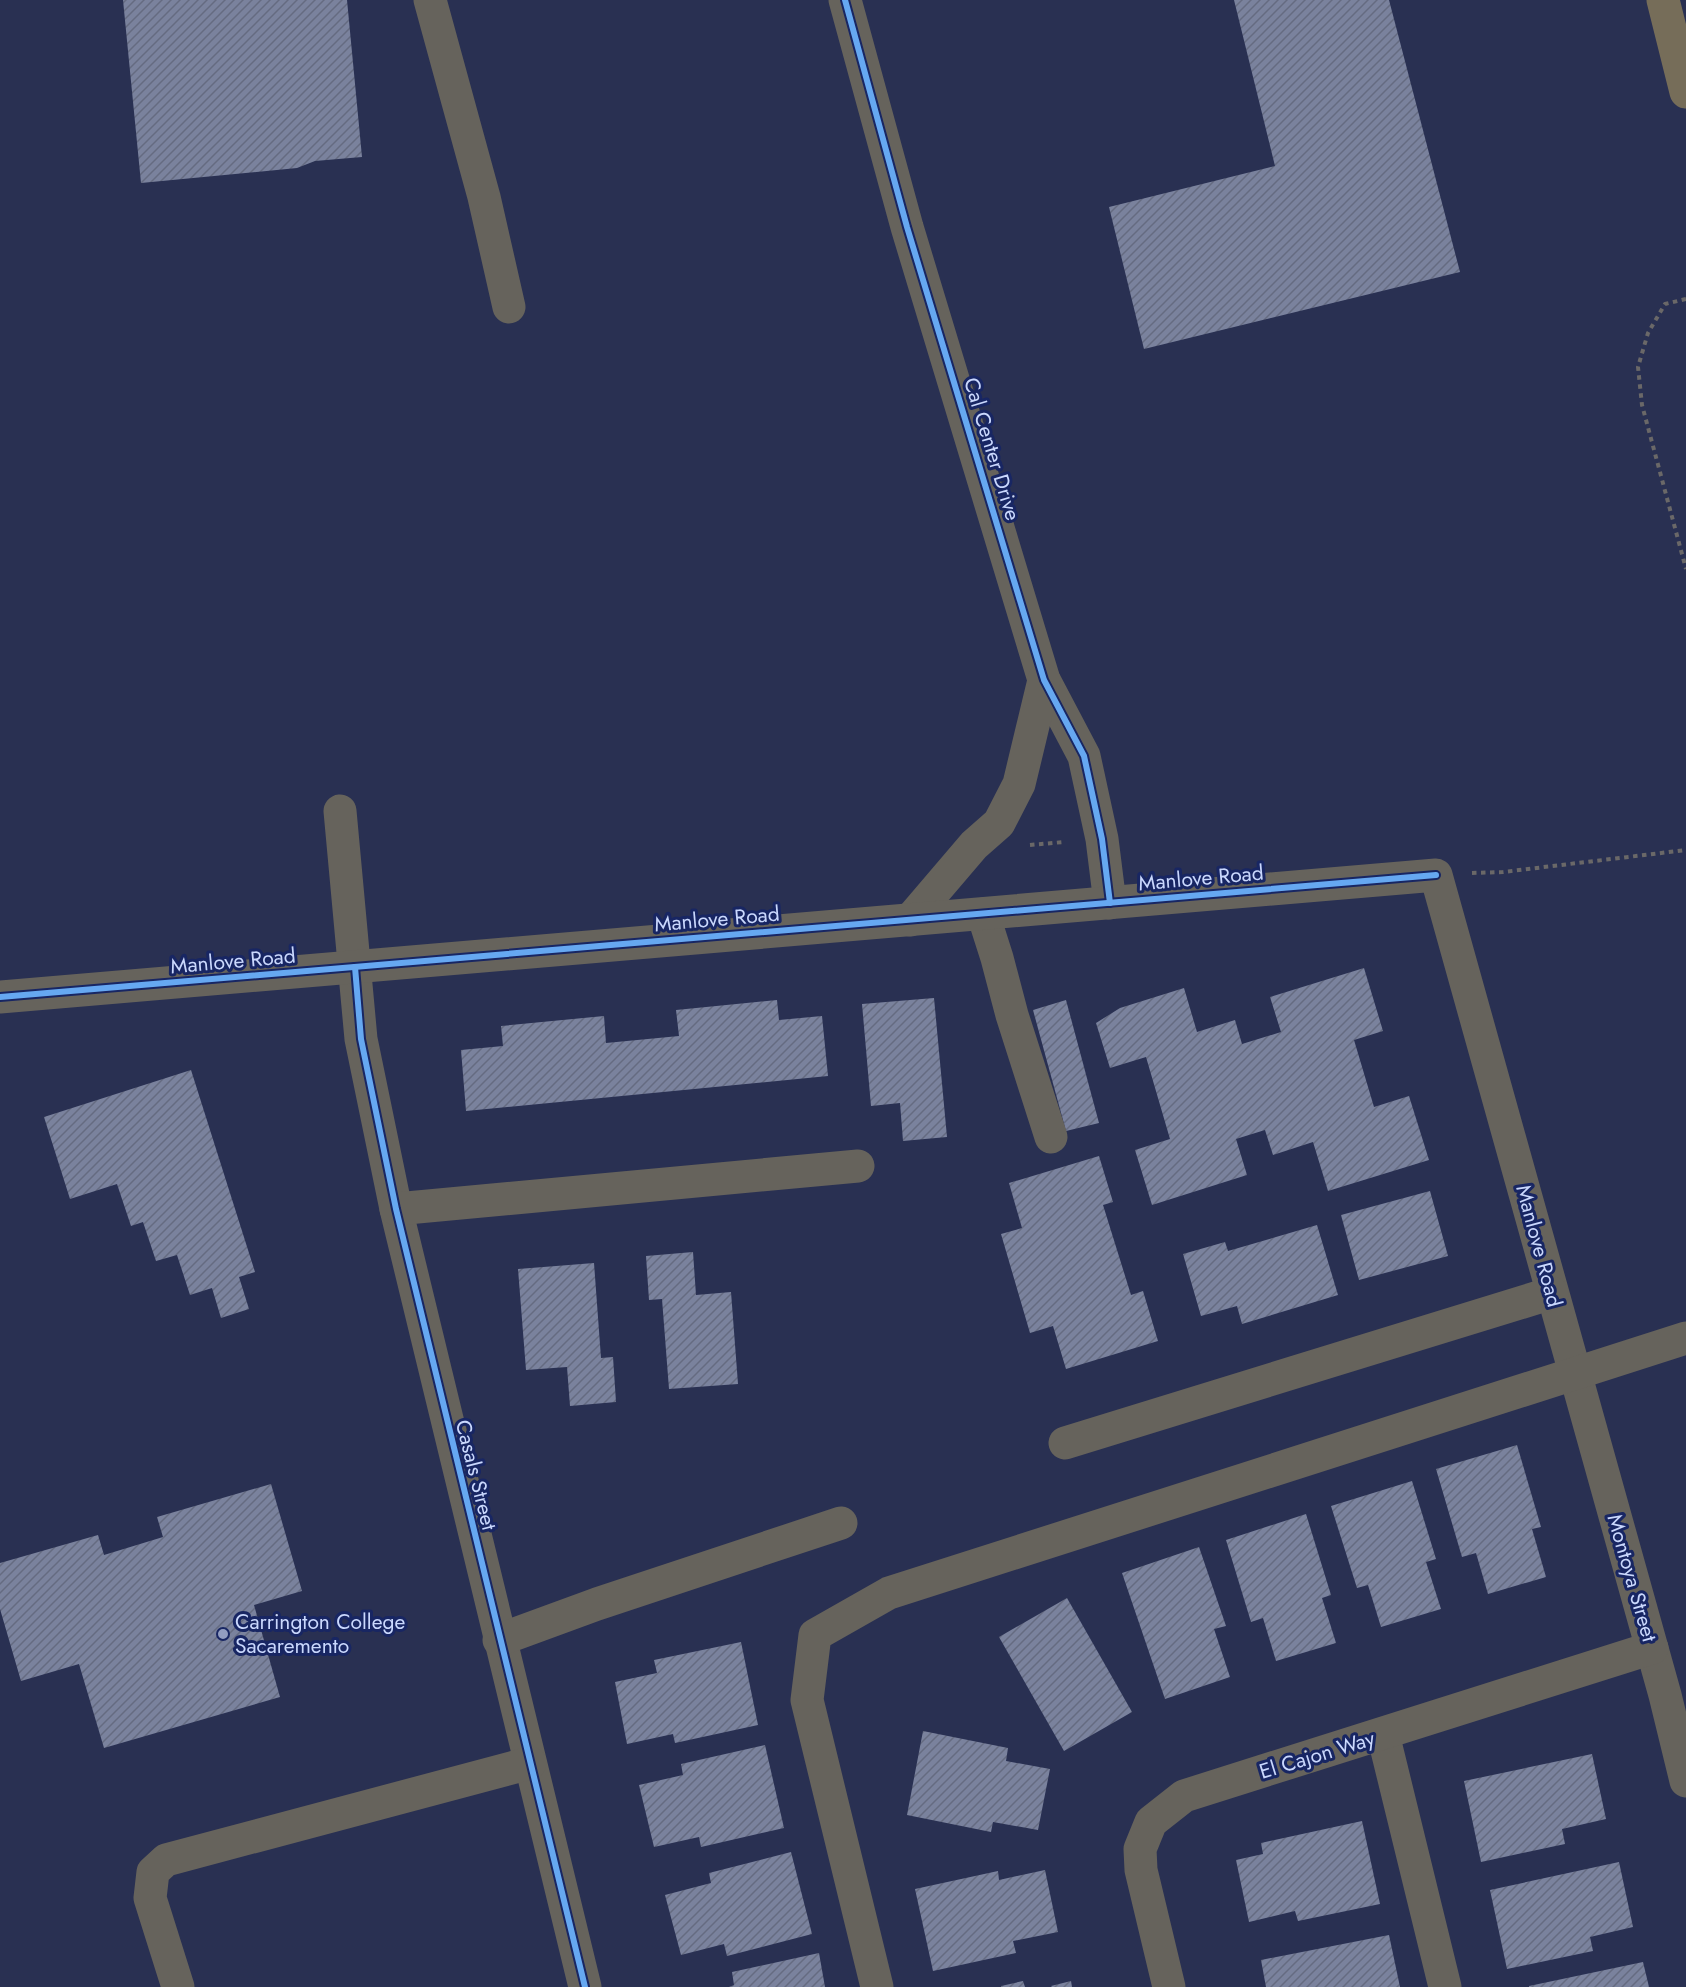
<svg xmlns="http://www.w3.org/2000/svg" width="1686" height="1987" font-family="Jost,sans-serif">
  <style>
    .building { fill: url(#building-hatch) }
    .lines { fill: none; stroke-linecap: round; stroke-linejoin: round }
    .path { stroke: #6a6868; stroke-width: 4; stroke-dasharray: 4.5 4.5; stroke-linecap: butt }
    .minor { stroke: #66635c; stroke-width: 33 }
    .highway { stroke: #766d59; stroke-width: 33 }
    .cycleway-casing { stroke: #182663; stroke-width: 10 }
    .cycleway { stroke: #66a8f1; stroke-width: 6 }
    .poi-dot { fill: #929dc1; stroke: #182663; stroke-width: 2 }
    .labels { text-anchor: middle; stroke-width: 6; stroke-linejoin: round; paint-order: stroke }
    .street-label { font-size: 21px; fill: #cad8fd; stroke: #182663 }
    .poi-label { font-size: 21px; fill: #cad8fd; stroke: #182663; text-anchor: start }
  </style>
  <defs>
    <pattern id="building-hatch" width="6" height="6" patternUnits="userSpaceOnUse" patternTransform="scale(1.5)"><rect width="6" height="6" fill="#7a829d"/><path d="M-1 1l2-2M0 6l6-6M5 7l2-2" fill="none" stroke="#656b81"/></pattern>
  </defs>
  <rect width="100%" height="100%" fill="#293052"/>
  <!-- building -->
  <g class="building">
    <polygon points="123,0 347,0 362,157 315,161 297,168 141,183"/>
    <polygon points="1234,0 1389,0 1460,272 1144,349 1109,207 1275,166"/>
    <polygon points="1364,968 1383,1031 1354,1040 1374,1107 1409,1096 1429,1160 1328,1191 1313,1142 1273,1155 1265,1130 1236,1139 1247,1175 1152,1205 1135,1150 1170,1139 1146,1057 1110,1068 1096,1023 1120,1008 1184,988 1197,1032 1235,1020 1242,1044 1281,1032 1270,997"/>
    <polygon points="934,998 947,1137 903,1141 900,1103 871,1106 862,1004"/>
    <polygon points="777,1000 779,1020 822,1016 828,1076 466,1111 461,1050 503,1046 501,1026 604,1016 606,1043 679,1036 676,1010"/>
    <polygon points="1066,1000 1099,1123 1066,1131 1033,1010"/>
    <polygon points="191,1070 255,1272 239,1277 249,1309 221,1318 212,1288 190,1295 177,1255 156,1261 143,1222 131,1226 117,1184 70,1199 44,1117"/>
    <polygon points="1099,1156 1113,1202 1103,1205 1131,1295 1143,1291 1158,1341 1066,1369 1053,1326 1030,1333 1001,1234 1022,1228 1009,1183"/>
    <polygon points="1430,1191 1448,1256 1359,1280 1341,1215"/>
    <polygon points="1317,1225 1338,1295 1242,1324 1237,1306 1201,1316 1183,1254 1225,1242 1228,1251"/>
    <polygon points="693,1252 696,1295 731,1292 738,1384 669,1389 662,1299 649,1300 646,1256"/>
    <polygon points="594,1263 601,1358 613,1357 616,1402 570,1406 567,1367 526,1370 518,1269"/>
    <polygon points="1517,1445 1541,1527 1532,1529 1546,1577 1488,1594 1476,1553 1462,1557 1436,1469"/>
    <polygon points="1412,1481 1436,1559 1426,1562 1441,1609 1381,1627 1368,1585 1357,1588 1331,1506"/>
    <polygon points="271,1484 302,1591 254,1605 280,1697 104,1748 79,1664 21,1681 0,1609 0,1563 98,1535 104,1555 163,1537 157,1517"/>
    <polygon points="1306,1514 1331,1595 1322,1598 1336,1643 1276,1661 1263,1618 1251,1622 1226,1540"/>
    <polygon points="1199,1547 1226,1626 1214,1629 1230,1677 1165,1699 1122,1573"/>
    <polygon points="1067,1598 1132,1712 1064,1751 999,1637"/>
    <polygon points="741,1642 758,1725 675,1743 673,1734 627,1744 615,1682 657,1673 654,1660"/>
    <polygon points="923,1731 1008,1748 1006,1761 1050,1769 1038,1830 993,1822 991,1832 907,1815"/>
    <polygon points="765,1745 784,1828 701,1847 699,1837 654,1847 639,1785 683,1775 681,1764"/>
    <polygon points="1592,1754 1606,1819 1562,1829 1565,1844 1481,1862 1464,1781"/>
    <polygon points="1362,1821 1380,1904 1298,1921 1295,1911 1249,1922 1236,1860 1263,1854 1261,1843"/>
    <polygon points="791,1852 812,1934 727,1956 724,1944 681,1955 665,1895 711,1883 709,1873"/>
    <polygon points="1619,1862 1633,1927 1590,1937 1593,1951 1507,1969 1490,1890"/>
    <polygon points="1045,1870 1058,1932 1013,1941 1016,1953 933,1971 915,1889 998,1871 999,1880"/>
    <polygon points="1389,1935 1400,1987 1266,1987 1261,1960"/>
    <polygon points="819,1953 825,1987 729,1987 734,1985 732,1972"/>
    <polygon points="1643,1962 1649,1987 1529,1987 1529,1986"/>
    <polygon points="1023,1981 1025,1987 1001,1987 1001,1986"/>
    <polygon points="1071,1981 1072,1987 1052,1987 1051,1986"/>
  </g>
  <g class="lines">
    <!-- path -->
    <g class="path">
      <polyline points="1686,299 1665,304 1648,333 1638,367 1642,405 1686,569"/>
      <polyline points="1030,845 1064,842"/>
      <polyline points="1472,873 1503,872 1686,850"/>
    </g>
    <!-- minor -->
    <g class="minor">
      <polyline points="430,0 484,197 509,307"/>
      <polyline points="845,0 907,227 1044,680 1084,756 1102,839 1110,903"/>
      <polyline points="340,811 361,1039 396,1209 585,1987"/>
      <polyline points="983,914 997,958 1012,1015 1051,1137"/>
      <polyline points="910,920 974,845 999,823 1019,784 1044,680"/>
      <polyline points="0,997 1436,875 1665,1695 1686,1781"/>
      <polyline points="396,1209 858,1166"/>
      <polyline points="1065,1443 1552,1293"/>
      <polyline points="499,1640 597,1604 841,1523"/>
      <polyline points="1383,1734 1445,1987"/>
      <polyline points="178,1987 150,1898 153,1872 166,1860 530,1763"/>
      <polyline points="877,1987 807,1700 815,1635 889,1593 1686,1338"/>
      <polyline points="1169,1987 1141,1870 1140,1849 1151,1822 1184,1796 1652,1648"/>
    </g>
    <!-- highway -->
    <polyline class="highway" points="1663,0 1686,92"/>
    <defs>
      <g id="cycleway">
        <polyline points="845,0 907,227 1044,680 1084,756 1102,839 1110,903"/>
        <polyline points="355,967 361,1039 396,1209 585,1987"/>
        <polyline points="0,997 1436,875"/>
      </g>
    </defs>
    <!-- cycleway casing -->
    <use href="#cycleway" class="cycleway-casing"/>
    <!-- cycleway -->
    <use href="#cycleway" class="cycleway"/>
  </g>
  <!-- markers -->
  <circle class="poi-dot" cx="223" cy="1634" r="6"/>
  <g class="labels">
    <!-- street labels -->
    <g class="street-label">
      <text transform="translate(992 449) rotate(73)" y="7">Cal Center Drive</text>
      <text transform="translate(1201 878) rotate(-5)" y="7">Manlove Road</text>
      <text transform="translate(717 919) rotate(-5)" y="7">Manlove Road</text>
      <text transform="translate(233 961) rotate(-5)" y="7">Manlove Road</text>
      <text transform="translate(1539 1246) rotate(75)" y="7">Manlove Road</text>
      <text transform="translate(476 1475) rotate(76)" y="7">Casals Street</text>
      <text transform="translate(1632 1578) rotate(74)" y="7">Montoya Street</text>
      <text transform="translate(1317 1755) rotate(-17)" y="7">El Cajon Way</text>
    </g>
    <!-- poi labels -->
    <g class="poi-label">
      <text x="235" y="1629">Carrington College<tspan x="235" dy="24">Sacaremento</tspan></text>
    </g>
  </g>
</svg>
